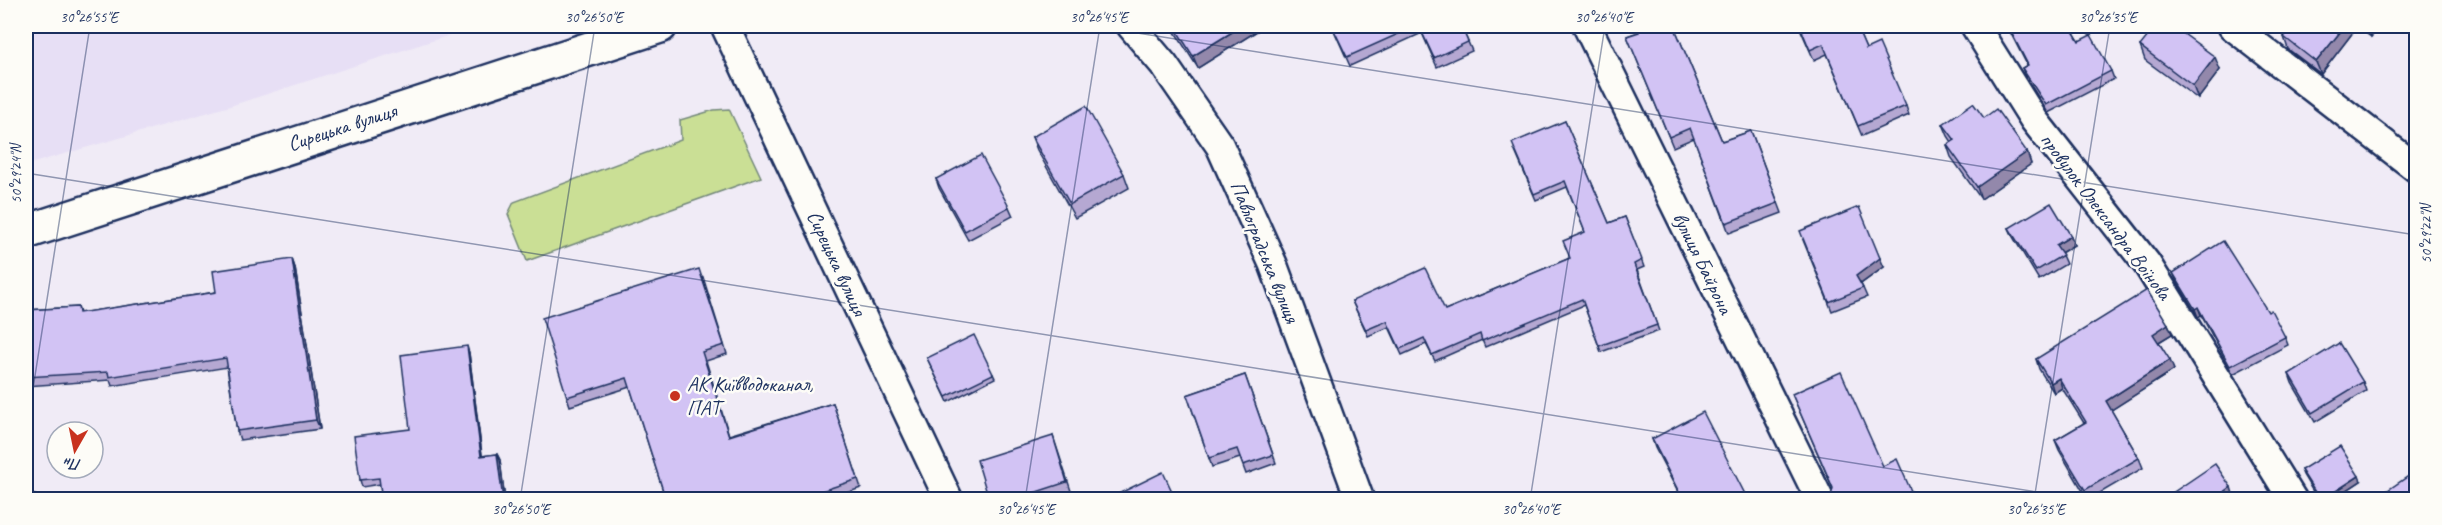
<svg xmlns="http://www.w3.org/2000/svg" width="2442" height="525" font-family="Caveat,sans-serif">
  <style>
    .built { fill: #e7dff5 }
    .green { fill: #cadf95; stroke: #72877a; stroke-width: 1.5 }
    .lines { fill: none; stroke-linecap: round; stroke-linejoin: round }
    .street-casing { stroke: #1b2f5e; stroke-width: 32 }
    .secondary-casing { stroke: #1b2f5e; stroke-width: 38 }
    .street { stroke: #fdfcf7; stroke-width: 27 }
    .secondary { stroke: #fdfcf7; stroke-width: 33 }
    .wall { fill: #b5a8d2; stroke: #1b2f5e; stroke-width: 1.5 }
    .shaded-wall { fill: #9388ab; stroke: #1b2f5e; stroke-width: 1.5 }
    .building { fill: #d2c3f4; stroke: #1b2f5e; stroke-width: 1.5 }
    .ticks { fill: none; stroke: #1b2f5e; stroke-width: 1.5; stroke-opacity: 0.45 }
    .poi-dot { fill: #c8321e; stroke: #fdfcf7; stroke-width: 2 }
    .labels { text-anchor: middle; stroke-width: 5; stroke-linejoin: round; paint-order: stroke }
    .street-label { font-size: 21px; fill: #1b2f5e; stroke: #fdfcf7 }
    .poi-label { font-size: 21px; fill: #1b2f5e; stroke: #fdfcf7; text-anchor: start }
    .neatline { fill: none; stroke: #1b2f5e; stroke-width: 2 }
    .ticks-label { font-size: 15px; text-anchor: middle; fill: #1b2f5e }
  </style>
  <rect width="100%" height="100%" fill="#f0ebf6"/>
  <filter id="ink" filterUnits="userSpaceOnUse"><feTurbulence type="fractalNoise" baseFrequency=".0167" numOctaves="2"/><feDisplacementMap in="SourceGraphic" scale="12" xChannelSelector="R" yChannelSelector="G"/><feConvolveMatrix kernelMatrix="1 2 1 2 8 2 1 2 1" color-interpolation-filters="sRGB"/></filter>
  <g filter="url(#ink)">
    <!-- built -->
    <polygon class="built" points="26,26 478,26 230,106 26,165"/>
    <!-- green -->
    <polygon class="green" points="729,109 761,177 527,261 508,214 514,202 681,140 680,120 714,110"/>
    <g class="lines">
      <defs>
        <g id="street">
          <polyline points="725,26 949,500"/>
          <polyline points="1131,26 1164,65 1220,146 1273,264 1360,500"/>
          <polyline points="1587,26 1820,500"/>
          <polyline points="1975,26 2034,120 2147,264 2293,500"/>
          <polyline points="2232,26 2416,168"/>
        </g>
        <polyline id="secondary" points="26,232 660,26"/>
      </defs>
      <!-- street casing -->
      <use href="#street" class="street-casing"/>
      <!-- secondary casing -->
      <use href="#secondary" class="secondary-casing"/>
      <!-- street -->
      <use href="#street" class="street"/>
      <!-- secondary -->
      <use href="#secondary" class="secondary"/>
    </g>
    <!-- wall -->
    <g class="wall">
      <polygon points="186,26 201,26 188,31"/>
      <polygon points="1171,26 1265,26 1198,68"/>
      <polygon points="1332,26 1461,26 1472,51 1437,67 1422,33 1350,66"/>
      <polygon points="1635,26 1674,26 1722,141 1751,131 1782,213 1729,233 1694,138 1673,147 1627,36 1638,32"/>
      <polygon points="1799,26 1856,26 1866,49 1906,106 1909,115 1862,136 1827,54 1814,60"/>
      <polygon points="2007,26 2070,26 2079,41 2111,71 2114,79 2048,113 2025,76 2022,68 2027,65"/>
      <polygon points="2276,26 2380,26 2371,37 2357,27 2321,74 2288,49 2284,37 2285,36 2279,32"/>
      <polygon points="2140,46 2220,70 2198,99 2145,60"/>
      <polygon points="1984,118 2027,152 2031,164 1981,199 1951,157 1947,145 1952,142 1948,136 1943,124"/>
      <polygon points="1565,121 1609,223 1625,217 1644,267 1637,270 1659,331 1601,352 1584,305 1485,347 1482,340 1435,361 1426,344 1402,355 1389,327 1368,336 1352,301 1445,310 1570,258 1585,232 1567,187 1536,200 1514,149"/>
      <polygon points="1032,137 1124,174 1129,188 1075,218 1037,150"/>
      <polygon points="936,179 1009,207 1013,216 968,240 939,188"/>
      <polygon points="2009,228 2074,245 2061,253 2066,264 2039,280 2013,237"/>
      <polygon points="1803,240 1884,267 1861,284 1863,288 1867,297 1832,311"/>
      <polygon points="292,259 295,268 320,429 240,440 237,431 227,367 112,386 110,380 26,386 26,310 78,307 80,313 216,292"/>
      <polygon points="2173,273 2268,312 2285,337 2288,345 2233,374 2201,315 2198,317 2176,280"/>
      <polygon points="703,277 727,354 706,361 729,435 833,403 861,488 825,500 666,500 630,387 570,406 567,397"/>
      <polygon points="2168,324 2172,334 2159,342 2174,370 2111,410 2139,458 2143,468 2088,500 2059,450 2055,440 2084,423 2062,388 2054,393 2039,369 2036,359"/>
      <polygon points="469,353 482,456 497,454 500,460 505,500 382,500 380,484 362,487 360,480 410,429"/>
      <polygon points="927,358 993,374 995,378 948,402"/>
      <polygon points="2289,374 2363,382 2366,391 2315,422 2292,383"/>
      <polygon points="1245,375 1276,463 1246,474 1240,458 1212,467 1187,395"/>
      <polygon points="1792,394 1883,466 1833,489"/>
      <polygon points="1053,436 1072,494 1053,500 989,500"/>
      <polygon points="1652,439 1748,500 1682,500 1655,448"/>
      <polygon points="2301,470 2361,481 2332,500 2318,500 2303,475"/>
    </g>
    <!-- shaded-wall -->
    <g class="shaded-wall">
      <polygon points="1242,26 1265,26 1198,68 1193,56"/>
      <polygon points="2345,26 2356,26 2357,27 2321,74 2316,62"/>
      <polygon points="2367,26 2380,26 2371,37"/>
      <polygon points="2215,57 2220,70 2198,99 2193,86"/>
      <polygon points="2027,152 2031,164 1981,199 1977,187"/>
      <polygon points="2071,236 2074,245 2059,254 2056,245"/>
      <polygon points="1880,258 1884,267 1859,285 1856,276"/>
      <polygon points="292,259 295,268 320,429 316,420"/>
      <polygon points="2198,307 2201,315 2198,317 2195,309"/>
      <polygon points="2168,324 2172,334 2157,343 2153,334"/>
      <polygon points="467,346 469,353 483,462 481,456"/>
      <polygon points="2170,360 2174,370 2110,411 2106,401"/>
      <polygon points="2059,378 2062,388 2054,393 2051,383"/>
      <polygon points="497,454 500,460 505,500 503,500"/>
      <polygon points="2359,476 2361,481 2332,500 2322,500"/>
      <polygon points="2231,487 2234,497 2231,500 2213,500"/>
    </g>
    <!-- building -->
    <g class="building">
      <polygon points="1174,26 1242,26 1193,56"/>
      <polygon points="1332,26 1416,26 1347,57"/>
      <polygon points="1424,26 1461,26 1468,42 1434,58 1420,28"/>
      <polygon points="1636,26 1674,26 1722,141 1751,131 1778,203 1726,223 1690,128 1669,137 1627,36 1639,32"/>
      <polygon points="1800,26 1856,26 1866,49 1879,43 1906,106 1858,126 1823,44 1810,50"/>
      <polygon points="2008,26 2070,26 2079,41 2091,35 2111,71 2046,105 2022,68 2028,65"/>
      <polygon points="2156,26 2173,26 2215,57 2193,86 2140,46"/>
      <polygon points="2282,26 2345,26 2316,62 2284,37 2289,31"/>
      <polygon points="1973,103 1984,118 1996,109 2027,152 1977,187 1947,145 1955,140 1943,124"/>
      <polygon points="1086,106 1124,174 1070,204 1032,137"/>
      <polygon points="1565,121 1609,223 1625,217 1642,260 1634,264 1657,325 1599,346 1582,299 1482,341 1480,334 1432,355 1424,338 1400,349 1387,321 1366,330 1352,301 1425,268 1445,310 1570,258 1563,241 1585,232 1565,181 1534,194 1512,143"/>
      <polygon points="981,155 1009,207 965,231 936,179"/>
      <polygon points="2051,203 2071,236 2056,245 2063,255 2036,271 2009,228"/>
      <polygon points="1859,207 1880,258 1856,276 1863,288 1829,302 1800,231"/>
      <polygon points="2223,241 2268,312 2271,310 2285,337 2230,366 2198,307 2195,309 2173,273"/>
      <polygon points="292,259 316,420 237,431 226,358 109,377 108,372 26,377 26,310 78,307 79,313 216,292 213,271"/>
      <polygon points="699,269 724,345 702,352 729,436 833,403 858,479 794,500 666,500 627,378 567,397 542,318"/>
      <polygon points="2147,290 2168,324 2153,334 2170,360 2106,401 2139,458 2085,490 2055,440 2086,422 2059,378 2051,383 2036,359"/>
      <polygon points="974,335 993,374 946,397 927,358"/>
      <polygon points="2339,343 2363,382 2312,413 2289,374"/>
      <polygon points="467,346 481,456 497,454 503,500 382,500 379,478 360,480 354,436 410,429 401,355"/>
      <polygon points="1841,372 1883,466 1897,459 1915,500 1830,500 1833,488 1792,394"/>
      <polygon points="1245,375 1273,455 1243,465 1237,449 1209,458 1187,395"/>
      <polygon points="1703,412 1748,500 1683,500 1652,439"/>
      <polygon points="1053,436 1067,482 1021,497 1021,500 989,500 977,460"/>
      <polygon points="2340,446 2359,476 2322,500 2320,500 2301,470"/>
      <polygon points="2215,464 2231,487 2213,500 2162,500"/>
      <polygon points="2416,471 2416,500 2375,500 2375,499"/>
      <polygon points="1163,472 1176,500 1106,500"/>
    </g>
  </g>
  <!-- ticks -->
  <path class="ticks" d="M 1093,26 L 2416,235M 26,173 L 2087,500M 26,433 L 90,26M 26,490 L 88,500M 520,500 L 595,26M 1025,500 L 1100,26M 1530,500 L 1605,26M 2034,500 L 2110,26"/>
  <!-- markers -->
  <circle class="poi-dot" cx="675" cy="396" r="6"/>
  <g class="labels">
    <!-- street labels -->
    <g class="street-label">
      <text transform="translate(342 127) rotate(-18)" y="7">Сирецька вулиця</text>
      <text transform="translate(2106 216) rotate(53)" y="7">провулок Олександра Воїнова</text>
      <text transform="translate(1265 252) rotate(68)" y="7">Павлоградська вулиця</text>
      <text transform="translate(837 263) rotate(65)" y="7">Сирецька вулиця</text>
      <text transform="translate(1703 263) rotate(64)" y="7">вулиця Байрона</text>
    </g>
    <!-- poi labels -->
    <g class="poi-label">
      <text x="687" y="391">АК Київводоканал,<tspan x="687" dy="24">ПАТ</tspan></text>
    </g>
  </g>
  <!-- margin -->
  <rect width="2442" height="525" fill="none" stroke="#fdfcf7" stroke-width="66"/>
  <!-- north arrow -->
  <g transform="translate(75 450) rotate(189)"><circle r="28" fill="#fdfcf7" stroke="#a3aaba" stroke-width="1.5"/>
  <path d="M0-4.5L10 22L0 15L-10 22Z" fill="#c8321e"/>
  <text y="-9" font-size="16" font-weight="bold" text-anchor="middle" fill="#1b2f5e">Пн</text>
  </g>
  <rect x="33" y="33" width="2376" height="459" class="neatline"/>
  <g class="ticks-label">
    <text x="89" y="22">30°26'55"E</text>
    <text x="594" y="22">30°26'50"E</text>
    <text x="1099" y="22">30°26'45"E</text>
    <text x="1604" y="22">30°26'40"E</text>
    <text x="2108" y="22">30°26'35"E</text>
    <text transform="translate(16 174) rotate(-90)" y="5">50°29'24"N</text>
    <text transform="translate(2426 234) rotate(-90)" y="5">50°29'22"N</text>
    <text x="521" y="514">30°26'50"E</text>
    <text x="1026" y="514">30°26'45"E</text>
    <text x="1531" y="514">30°26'40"E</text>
    <text x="2036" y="514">30°26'35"E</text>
  </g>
</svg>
